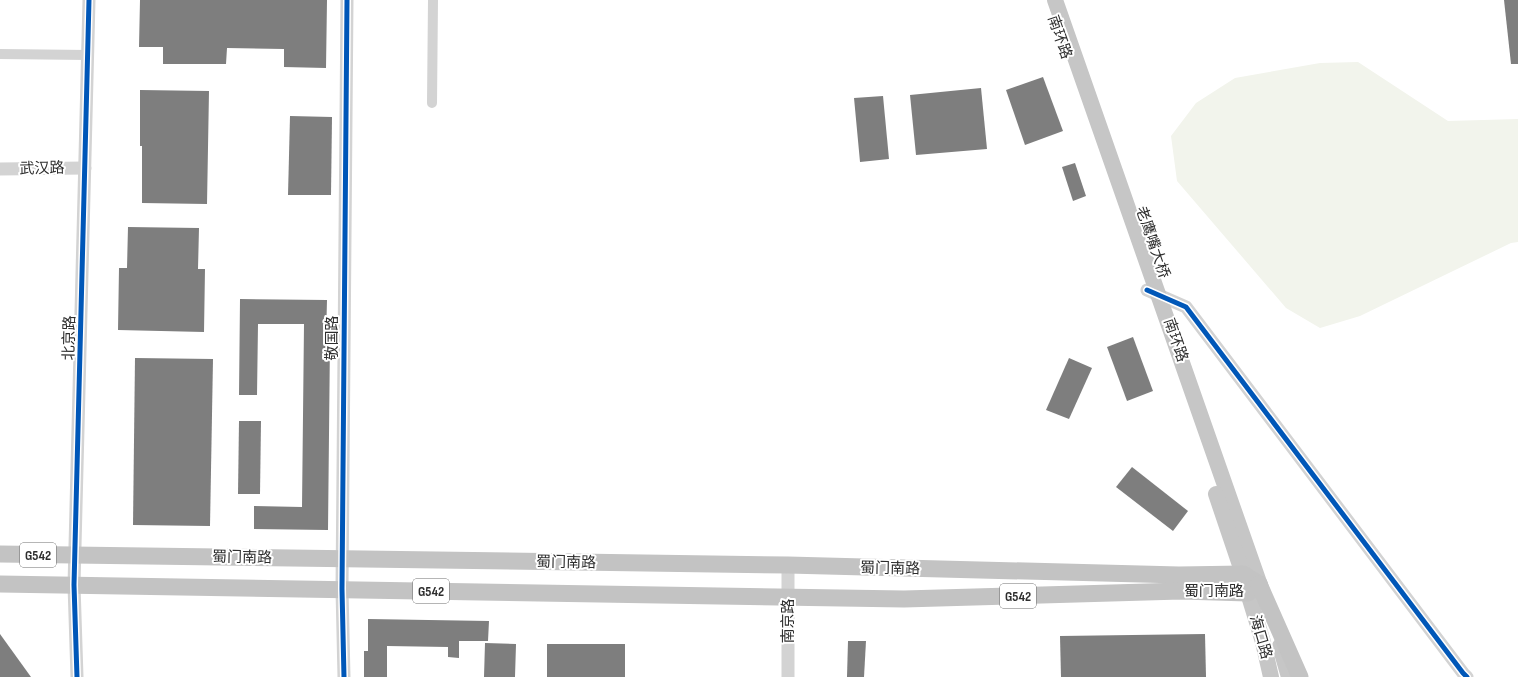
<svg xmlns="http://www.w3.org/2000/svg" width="1518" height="677" font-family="'Sofia Sans Condensed','Noto Sans SC',sans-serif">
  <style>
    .green { fill: #f2f4ec }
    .building { fill: #7e7e7e }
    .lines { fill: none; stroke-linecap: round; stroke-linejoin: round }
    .minor { stroke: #d3d3d3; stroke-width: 10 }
    .tertiary { stroke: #d3d3d3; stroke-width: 13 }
    .primary { stroke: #c6c6c6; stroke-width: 16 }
    .trunk { stroke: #c3c3c3; stroke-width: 17 }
    .cycleway-casing { stroke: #fff; stroke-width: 8 }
    .cycleway { stroke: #0057b8; stroke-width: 5 }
    .labels { text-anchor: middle; stroke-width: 4; stroke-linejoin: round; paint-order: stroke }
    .shield { fill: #fff; stroke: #6d6d6d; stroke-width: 1 }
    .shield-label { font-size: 14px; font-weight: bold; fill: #2e2e2e }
    .street-label { font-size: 15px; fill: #2e2e2e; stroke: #fff }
  </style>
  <rect width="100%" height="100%" fill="#fff"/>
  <!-- green -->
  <polygon class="green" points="1358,62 1448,121 1518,119 1518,242 1511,243 1360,316 1320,328 1286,308 1177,181 1171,136 1196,103 1235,78 1320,63"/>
  <!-- building -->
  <g class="building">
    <polygon points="140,0 327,0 326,68 284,67 284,49 227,48 226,64 163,64 163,47 139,47"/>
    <polygon points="1504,0 1518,0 1518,64 1511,64"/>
    <polygon points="1043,77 1063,131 1025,145 1006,90"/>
    <polygon points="981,88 987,149 916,155 910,95"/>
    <polygon points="140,90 209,91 207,204 142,203 142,146 140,146"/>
    <polygon points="883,96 889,159 860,162 854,98"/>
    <polygon points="290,116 332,117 331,195 288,195"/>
    <polygon points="1075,163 1086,196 1073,201 1062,167"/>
    <polygon points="128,227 199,228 198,269 205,269 204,332 118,330 119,268 127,268"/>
    <polygon points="240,299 327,300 326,339 330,339 328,530 254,529 254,506 302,507 304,324 258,324 257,395 239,395"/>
    <polygon points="1133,337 1153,391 1127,401 1107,347"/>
    <polygon points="135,358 213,359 210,526 133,525"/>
    <polygon points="1069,358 1092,368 1069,419 1046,410"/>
    <polygon points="239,421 261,421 260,494 238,494"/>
    <polygon points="1132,467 1188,511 1173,531 1116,487"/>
    <polygon points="368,619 489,621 488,641 459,641 459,658 448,657 448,647 387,646 387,677 364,677 364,651 368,651"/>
    <polygon points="0,634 31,677 0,677"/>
    <polygon points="1205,634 1206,677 1061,677 1060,636"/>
    <polygon points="848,641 866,641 864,677 847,677"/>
    <polygon points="485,643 516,644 515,677 484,677"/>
    <rect x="547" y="644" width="78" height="33"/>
  </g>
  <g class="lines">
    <!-- minor -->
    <g class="minor">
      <polyline points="0,54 88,55"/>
      <polyline points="432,103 433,0"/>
    </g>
    <!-- tertiary -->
    <g class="tertiary">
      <polyline points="0,169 85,168"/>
      <polyline points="1147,290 1186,307 1463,673 1467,677"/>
      <polyline points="788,565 788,677"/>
      <polyline points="77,677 74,585 89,0"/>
      <polyline points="344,677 342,589 347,0"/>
    </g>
    <!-- primary -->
    <g class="primary">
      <polyline points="1055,0 1262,591"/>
      <polyline points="1216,494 1243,574"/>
      <polyline points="1248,593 1263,642 1271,677"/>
      <polyline points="1280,646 1289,677"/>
    </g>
    <!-- trunk -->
    <g class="trunk">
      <polyline points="0,554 788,565 1179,575 1243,574 1259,584"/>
      <polyline points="0,584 904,599 1181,591 1248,593 1259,584"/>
      <polyline points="1259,584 1300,677"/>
    </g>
    <defs>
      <g id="cycleway">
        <polyline points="1147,290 1186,307 1463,673 1467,677"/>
        <polyline points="77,677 74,585 89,0"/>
        <polyline points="344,677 342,589 347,0"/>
      </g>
    </defs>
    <!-- cycleway casing -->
    <use href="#cycleway" class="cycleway-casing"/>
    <!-- cycleway -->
    <use href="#cycleway" class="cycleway"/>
  </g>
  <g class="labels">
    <!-- shield labels -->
    <g class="shield">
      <rect x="20" y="543" width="36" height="24" rx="3"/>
      <rect x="413" y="579" width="36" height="24" rx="3"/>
      <rect x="1000" y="584" width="36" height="24" rx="3"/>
    </g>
    <g class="shield-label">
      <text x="38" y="560">G542</text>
      <text x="431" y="596">G542</text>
      <text x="1018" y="601">G542</text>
    </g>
    <!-- street labels -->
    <g class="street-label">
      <text transform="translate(1060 37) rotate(71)" y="5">南环路</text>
      <text transform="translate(42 168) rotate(-1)" y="5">武汉路</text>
      <text transform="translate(1153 242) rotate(71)" y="5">老鹰嘴大桥</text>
      <text transform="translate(69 338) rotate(-89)" y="5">北京路</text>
      <text transform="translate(332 338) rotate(-90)" y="5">敬国路</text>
      <text transform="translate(1176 340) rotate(71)" y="5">南环路</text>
      <text transform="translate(242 557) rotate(1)" y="5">蜀门南路</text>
      <text transform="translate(566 562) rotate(1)" y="5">蜀门南路</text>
      <text transform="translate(890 568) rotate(1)" y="5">蜀门南路</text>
      <text x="1214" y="596">蜀门南路</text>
      <text transform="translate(788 621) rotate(-90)" y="5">南京路</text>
      <text transform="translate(1261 637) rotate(74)" y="5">海口路</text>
    </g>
  </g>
</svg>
